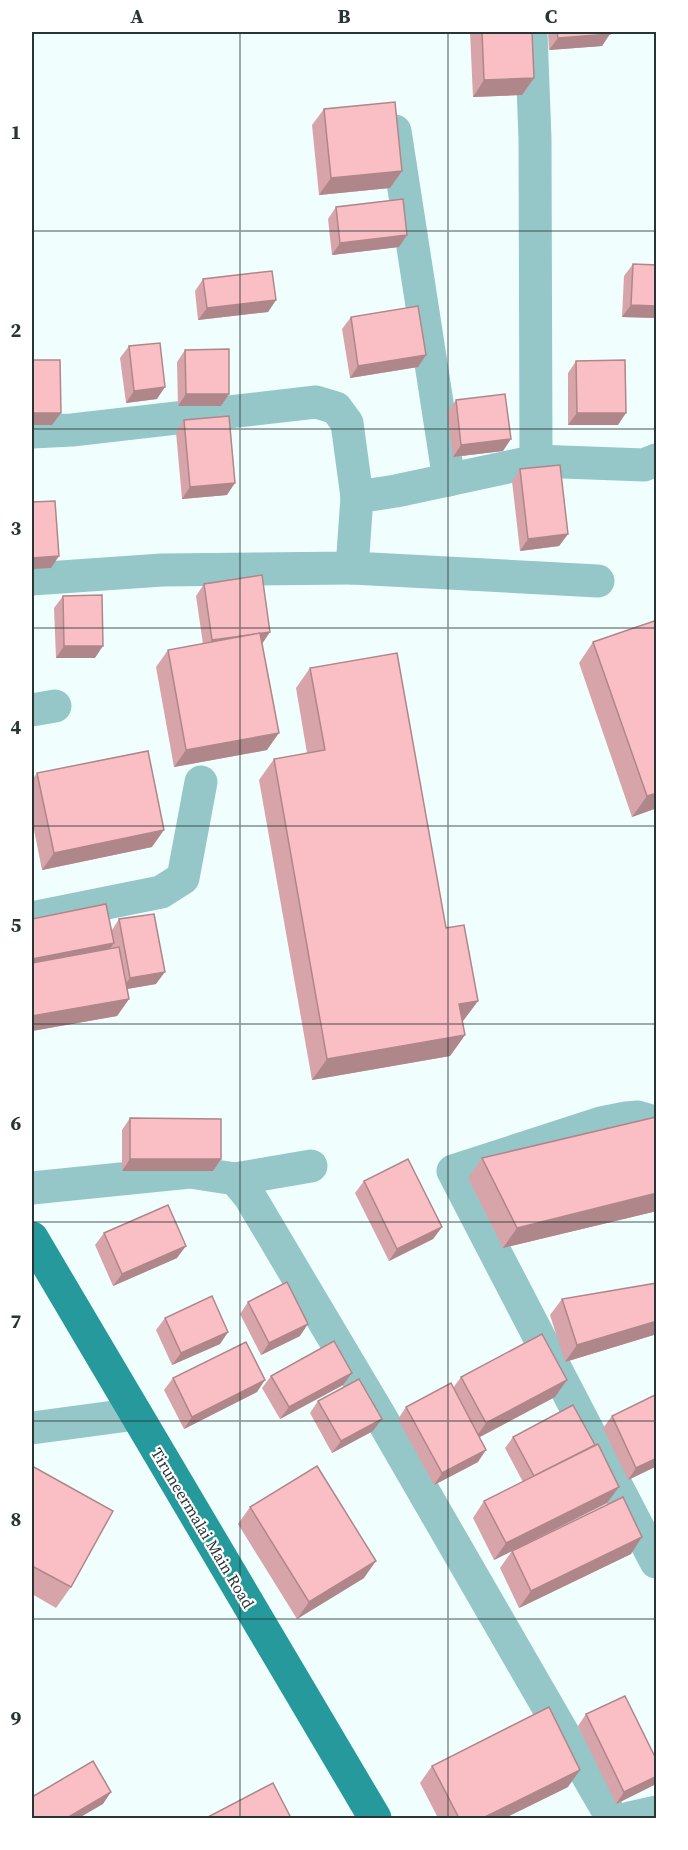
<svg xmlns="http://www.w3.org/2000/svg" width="688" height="1850" font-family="'Source Serif 4',serif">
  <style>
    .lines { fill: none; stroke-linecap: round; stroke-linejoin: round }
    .minor { stroke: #96c7c8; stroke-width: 33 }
    .major { stroke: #26999c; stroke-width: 33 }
    .wall { fill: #d7a4a9 }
    .shaded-wall { fill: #af8689 }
    .building { fill: #fabfc4; stroke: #af8689; stroke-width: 1.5 }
    .grid { fill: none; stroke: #273535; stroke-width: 1.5; stroke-opacity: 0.55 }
    .labels { text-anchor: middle; stroke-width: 4.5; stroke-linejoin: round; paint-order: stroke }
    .street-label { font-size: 16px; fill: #273535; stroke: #fff }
    .neatline { fill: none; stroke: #273535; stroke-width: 2 }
    .grid-label { font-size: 20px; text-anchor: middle; font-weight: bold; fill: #273535 }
  </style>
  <rect width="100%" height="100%" fill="#f1fefe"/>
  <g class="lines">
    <!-- minor -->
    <g class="minor">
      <polyline points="395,131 449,480"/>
      <polyline points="32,432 72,430 316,402 336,408 347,423 357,497"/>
      <polyline points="536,461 644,465 656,460"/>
      <polyline points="352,568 598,581"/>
      <polyline points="32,579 162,570 352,568 357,497 396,491 536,461 535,139 531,32"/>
      <polyline points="32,710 55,706"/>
      <polyline points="32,918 161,892 183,878 201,782"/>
      <polyline points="656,1144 648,1120 638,1117 626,1118 601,1123 453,1171 656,1562"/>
      <polyline points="235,1179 311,1166"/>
      <polyline points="32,1188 190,1172 235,1179 250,1197 380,1416 612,1818"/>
      <polyline points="32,1428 136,1414"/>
      <polyline points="629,1818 656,1812"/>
    </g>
    <!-- major -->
    <polyline class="major" points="32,1238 375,1818"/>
  </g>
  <!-- wall -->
  <g class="wall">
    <polygon points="470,32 532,32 534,78 522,95 473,97"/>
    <polygon points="548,32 610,32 602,46 549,50"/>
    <polygon points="324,109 402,171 390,188 319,195 312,125"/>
    <polygon points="336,207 399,247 332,255 328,219"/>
    <polygon points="633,264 657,318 622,317 624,276"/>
    <polygon points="203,279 276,300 268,312 198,320 195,291"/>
    <polygon points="351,317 426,355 418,367 350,378 342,329"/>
    <polygon points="129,346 157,399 126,403 120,358"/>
    <polygon points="185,350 229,394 221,406 178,406 177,362"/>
    <polygon points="576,361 618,425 568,425 568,373"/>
    <polygon points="456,400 503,451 453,457 447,412"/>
    <polygon points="184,420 227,495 182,499 176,432"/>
    <polygon points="520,469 568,534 559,546 520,551 512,481"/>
    <polygon points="204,584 262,644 267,750 174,767 156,667 168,650 203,644 196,596"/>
    <polygon points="63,596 95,658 56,658 54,608"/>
    <polygon points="657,620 657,808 632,817 579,663 593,642"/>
    <polygon points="310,668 446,928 478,1001 462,1022 465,1035 450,1056 312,1080 259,780 274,759 307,753 296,688"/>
    <polygon points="37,773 152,847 42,870 32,820 32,780"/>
    <polygon points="657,835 657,847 654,839"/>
    <polygon points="32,919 112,930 119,919 156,984 127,989 129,999 117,1016 32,1031"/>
    <polygon points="130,1118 221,1159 213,1171 122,1171 122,1130"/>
    <polygon points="657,1118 657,1211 503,1248 468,1178 482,1158"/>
    <polygon points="364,1181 442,1227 433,1239 389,1261 355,1193"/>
    <polygon points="104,1233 177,1258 113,1286 95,1245"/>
    <polygon points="657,1283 657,1334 565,1362 550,1315 562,1299"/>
    <polygon points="248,1302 300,1336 261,1355 240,1314"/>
    <polygon points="165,1318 228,1332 220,1344 172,1365 156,1330"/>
    <polygon points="352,1373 343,1385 280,1419 262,1388 271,1376"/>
    <polygon points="461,1377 555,1397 480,1437 478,1462 434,1485 398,1419 406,1407 453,1388"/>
    <polygon points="173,1378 257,1392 184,1429 164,1390"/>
    <polygon points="318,1401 373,1431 332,1453 310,1413"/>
    <polygon points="612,1416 657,1466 628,1480 603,1428"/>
    <polygon points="513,1437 593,1447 619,1487 607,1503 513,1550 631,1554 519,1608 500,1568 512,1551 494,1560 473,1518 484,1501 523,1482 505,1448"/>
    <polygon points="32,1466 71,1587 56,1608 32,1594"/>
    <polygon points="250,1507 364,1578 297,1619 238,1524"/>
    <polygon points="586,1714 657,1761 657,1782 654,1785 616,1804 578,1726"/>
    <polygon points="432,1766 568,1787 505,1818 438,1818 420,1783"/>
  </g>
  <!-- shaded-wall -->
  <g class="shaded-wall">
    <polygon points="610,34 602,46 549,50 558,38"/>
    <polygon points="534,78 522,95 473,97 484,80"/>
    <polygon points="402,171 390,188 319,195 331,178"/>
    <polygon points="407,235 399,247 332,255 340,243"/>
    <polygon points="276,300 268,312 198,320 207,308"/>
    <polygon points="631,305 657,306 657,318 622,317"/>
    <polygon points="426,355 418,367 350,378 358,366"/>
    <polygon points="165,387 157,399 126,403 134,391"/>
    <polygon points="186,394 229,394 221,406 178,406"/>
    <polygon points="32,413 61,413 52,425 32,425"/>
    <polygon points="577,413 626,413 618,425 568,425"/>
    <polygon points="511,439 503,451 453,457 461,445"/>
    <polygon points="235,483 227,495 182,499 190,487"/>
    <polygon points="568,534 559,546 520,551 528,539"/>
    <polygon points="59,556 51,568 32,569 32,558"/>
    <polygon points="270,632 262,644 204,652 212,640"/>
    <polygon points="64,646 103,646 95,658 56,658"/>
    <polygon points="279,733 267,750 174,767 186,750"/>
    <polygon points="657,793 657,808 632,817 647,796"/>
    <polygon points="164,830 152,847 42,870 54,853"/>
    <polygon points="114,943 102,960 32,974 32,959"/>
    <polygon points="165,972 156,984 121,990 130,978"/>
    <polygon points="129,999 117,1016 32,1031 32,1016"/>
    <polygon points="478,1001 463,1021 445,1024 459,1004"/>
    <polygon points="465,1035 450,1056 312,1080 327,1059"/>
    <polygon points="130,1159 221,1159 213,1171 122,1171"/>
    <polygon points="657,1193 657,1211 503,1248 517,1228"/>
    <polygon points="442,1227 433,1239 389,1261 397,1249"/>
    <polygon points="186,1246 177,1258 113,1286 122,1274"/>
    <polygon points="657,1321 657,1334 565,1362 577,1345"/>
    <polygon points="308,1324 300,1336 261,1355 269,1343"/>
    <polygon points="228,1332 220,1344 172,1365 181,1353"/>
    <polygon points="352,1373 343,1385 280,1419 289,1407"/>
    <polygon points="265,1380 257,1392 184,1429 192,1417"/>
    <polygon points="567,1380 555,1397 474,1440 486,1423"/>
    <polygon points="382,1419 373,1431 332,1453 341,1441"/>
    <polygon points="486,1450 478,1462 434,1485 442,1473"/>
    <polygon points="657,1458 657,1466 628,1480 636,1468"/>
    <polygon points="619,1487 607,1503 494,1560 506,1543"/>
    <polygon points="642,1537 631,1554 519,1608 531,1591"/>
    <polygon points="376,1561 364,1578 297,1619 309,1602"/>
    <polygon points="580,1770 568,1787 505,1818 483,1818"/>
    <polygon points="657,1776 657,1782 654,1785 616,1804 624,1792"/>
    <polygon points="111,1792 103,1804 79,1818 67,1818"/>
  </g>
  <!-- building -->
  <g class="building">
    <polygon points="482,32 532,32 534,78 484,80"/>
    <polygon points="557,32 610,32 610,34 558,38"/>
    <polygon points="395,102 402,171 331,178 324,109"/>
    <polygon points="403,199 407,235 340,243 336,207"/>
    <polygon points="633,264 657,265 657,306 631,305"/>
    <polygon points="272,271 276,300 207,308 203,279"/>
    <polygon points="418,306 426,355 358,366 351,317"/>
    <polygon points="160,343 165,387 134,391 129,346"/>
    <polygon points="229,349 229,394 186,394 185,350"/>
    <polygon points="32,360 60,360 61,413 32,413"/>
    <polygon points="625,360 626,413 577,413 576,361"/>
    <polygon points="505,394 511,439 461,445 456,400"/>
    <polygon points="229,416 235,483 190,487 184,420"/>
    <polygon points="32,465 33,488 32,488"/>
    <polygon points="560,465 568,534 528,539 520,469"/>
    <polygon points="55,501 59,556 32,558 32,502"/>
    <polygon points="262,575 270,632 212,640 204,584"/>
    <polygon points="102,595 103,646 64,646 63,596"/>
    <polygon points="657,620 657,793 647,796 593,642"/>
    <polygon points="260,633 279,733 186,750 168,650"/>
    <polygon points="397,653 446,928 464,925 478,1001 459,1004 465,1035 327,1059 274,759 325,750 310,668"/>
    <polygon points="148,751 164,830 54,853 37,773"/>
    <polygon points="106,904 114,943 32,959 32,919"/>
    <polygon points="154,914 165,972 130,978 119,919"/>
    <polygon points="119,947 129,999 32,1016 32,963"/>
    <polygon points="656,1117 657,1193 517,1228 482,1158"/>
    <polygon points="130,1118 221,1119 221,1159 130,1159"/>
    <polygon points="408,1159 442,1227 397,1249 364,1181"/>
    <polygon points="168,1205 186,1246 122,1274 104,1233"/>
    <polygon points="287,1282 308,1324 269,1343 248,1302"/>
    <polygon points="657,1283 657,1321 577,1345 562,1299"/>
    <polygon points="212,1296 228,1332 181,1353 165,1318"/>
    <polygon points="542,1334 567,1380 486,1423 461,1377"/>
    <polygon points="334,1341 352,1373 289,1407 271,1376"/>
    <polygon points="246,1342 265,1380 192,1417 173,1378"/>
    <polygon points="359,1379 382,1419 341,1441 318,1401"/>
    <polygon points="451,1383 486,1450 442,1473 406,1407"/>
    <polygon points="657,1394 657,1458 636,1468 612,1416"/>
    <polygon points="573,1405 595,1445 534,1476 513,1437"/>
    <polygon points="598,1444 619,1487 506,1543 484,1501"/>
    <polygon points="32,1466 113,1511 71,1587 32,1566"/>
    <polygon points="317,1466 376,1561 309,1602 250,1507"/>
    <polygon points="623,1497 642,1537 531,1591 512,1551"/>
    <polygon points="625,1696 657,1761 657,1776 624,1792 586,1714"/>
    <polygon points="549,1707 580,1770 483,1818 459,1818 432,1766"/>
    <polygon points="93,1761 111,1792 67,1818 32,1818 32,1797"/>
    <polygon points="273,1783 291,1818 208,1818 208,1817"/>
  </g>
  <!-- grid -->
  <path class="grid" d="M 240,32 L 240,1818M 448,32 L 448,1818M 32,231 L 656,231M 32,429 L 656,429M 32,628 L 656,628M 32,826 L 656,826M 32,1024 L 656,1024M 32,1222 L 656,1222M 32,1421 L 656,1421M 32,1619 L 656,1619"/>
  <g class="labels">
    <!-- street labels -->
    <g class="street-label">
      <text transform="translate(203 1528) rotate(59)" y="6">Tiruneermalai Main Road</text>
    </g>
  </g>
  <!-- border -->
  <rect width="688" height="1850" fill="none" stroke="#ffffff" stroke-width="66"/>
  <rect x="33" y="33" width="622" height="1784" class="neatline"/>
  <g class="grid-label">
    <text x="137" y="23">A</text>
    <text x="344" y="23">B</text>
    <text x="551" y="23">C</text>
    <text x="16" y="139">1</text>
    <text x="16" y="337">2</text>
    <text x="16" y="535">3</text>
    <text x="16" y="734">4</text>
    <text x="16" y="932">5</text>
    <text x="16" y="1130">6</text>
    <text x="16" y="1328">7</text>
    <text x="16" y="1526">8</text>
    <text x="16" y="1725">9</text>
  </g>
</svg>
